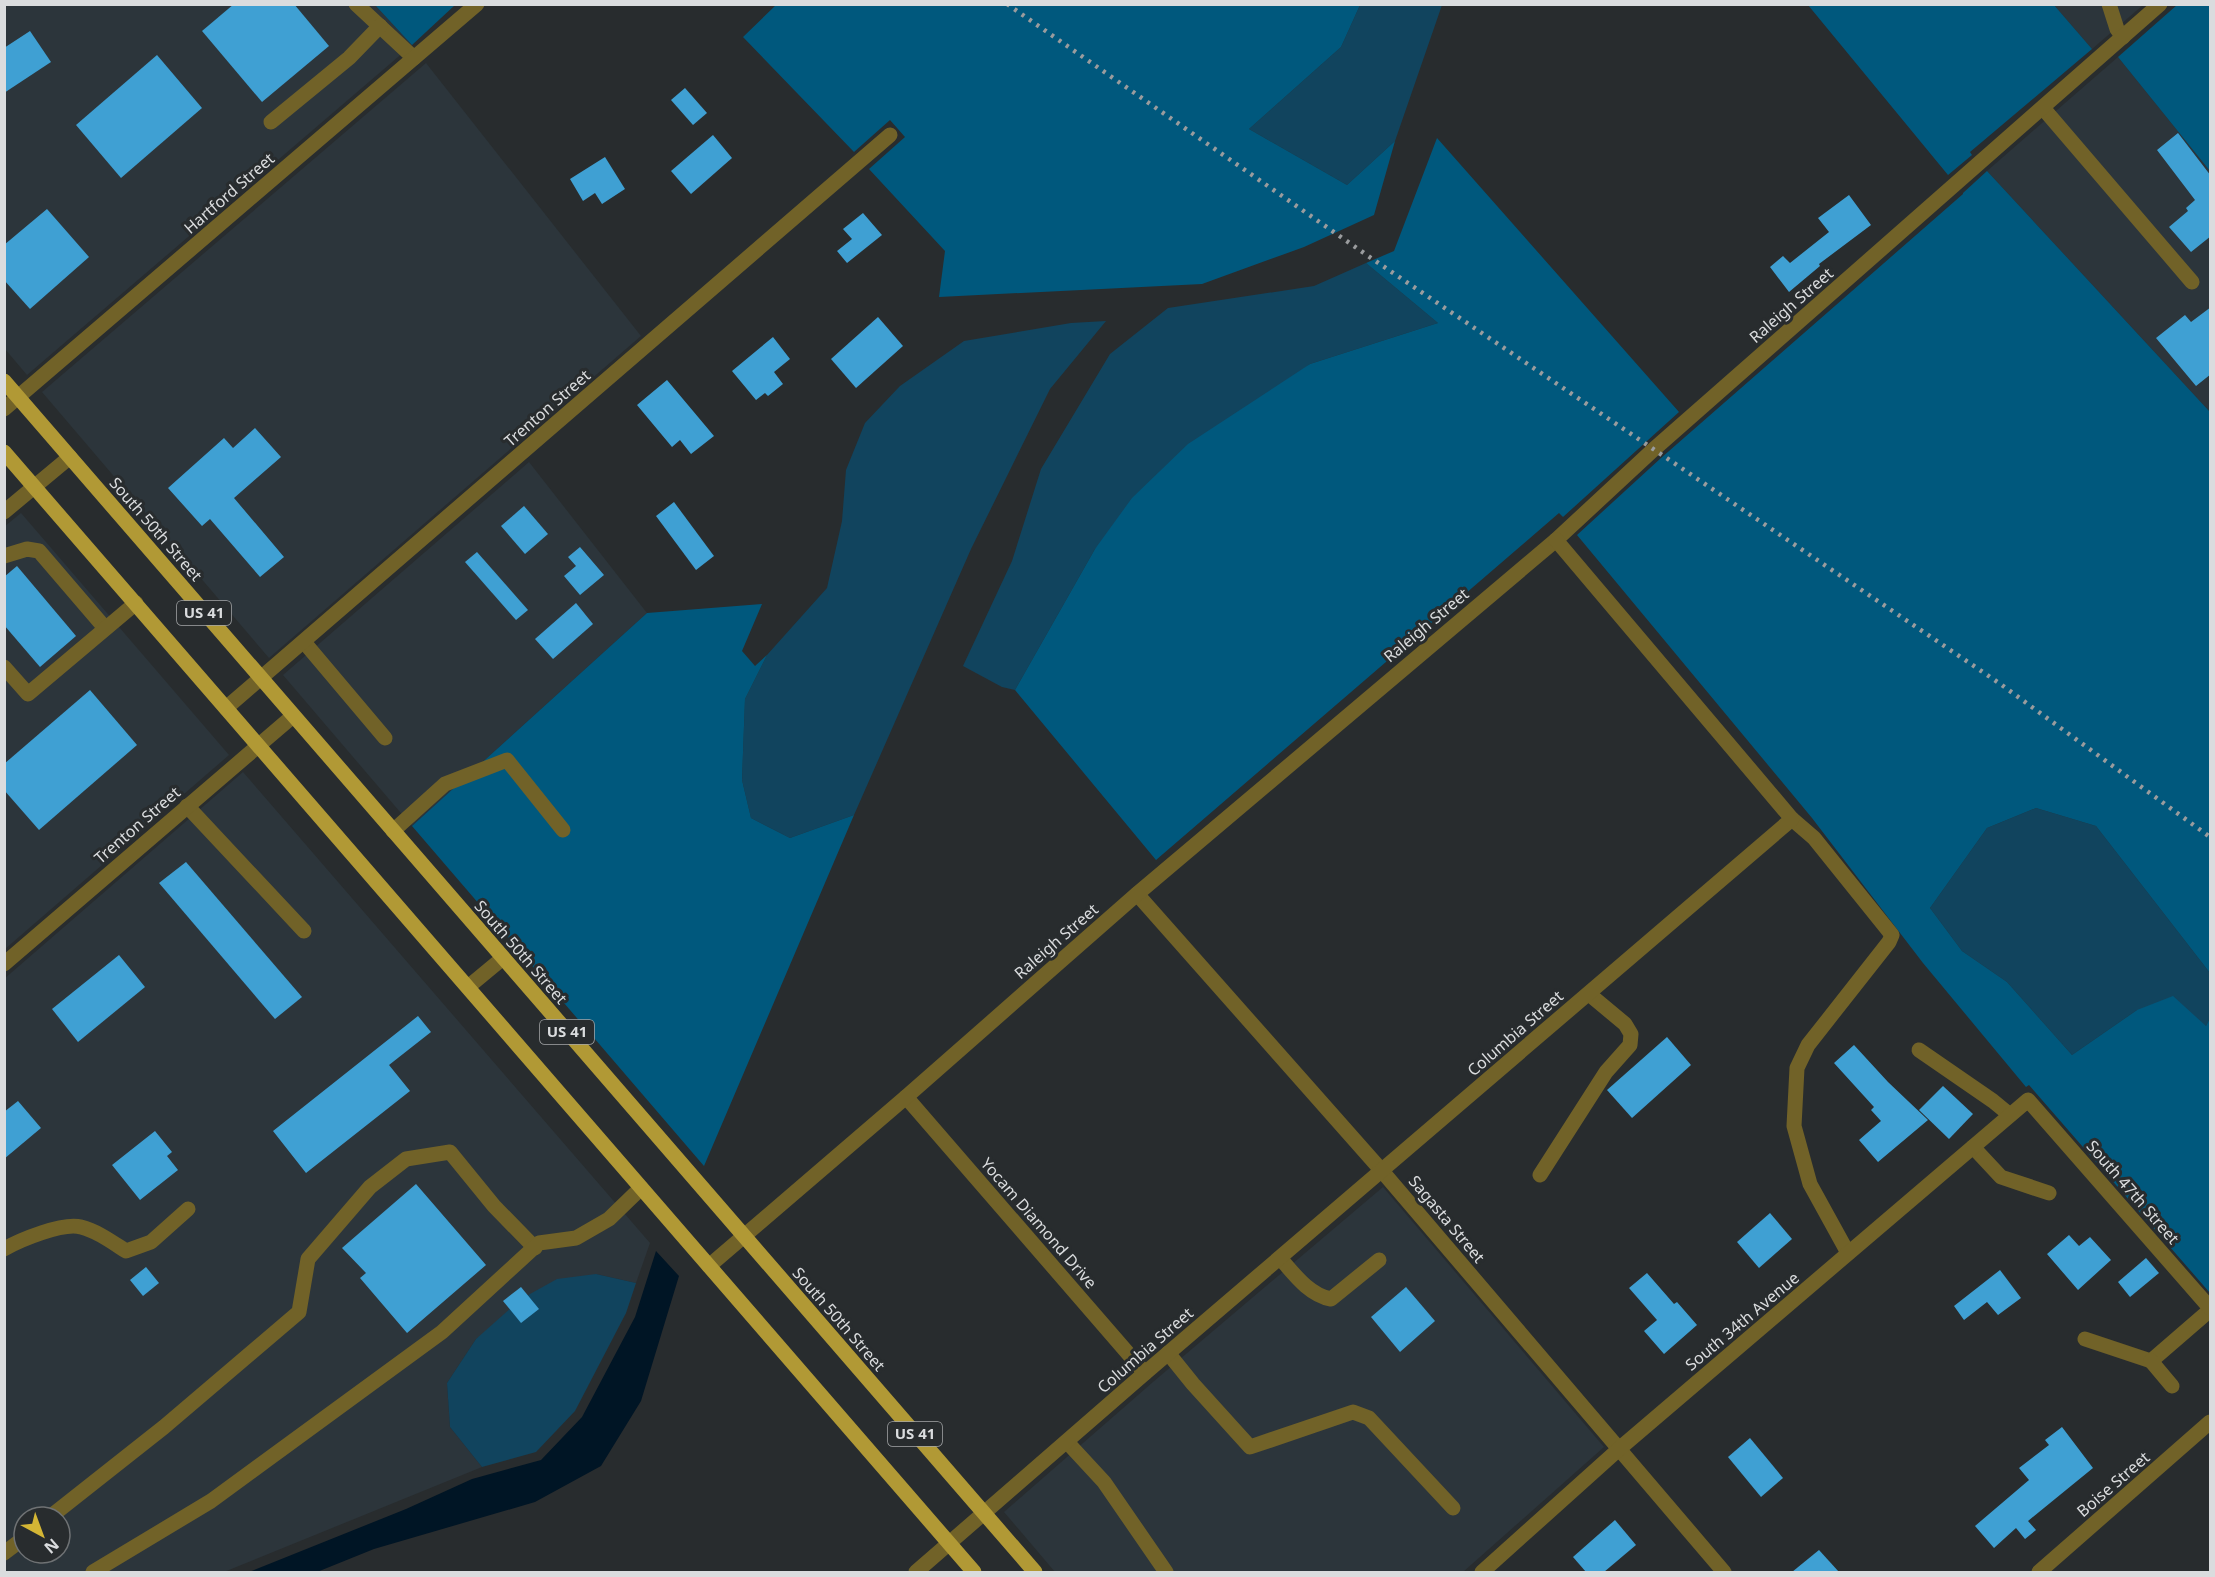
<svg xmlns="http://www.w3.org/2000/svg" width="2215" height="1577" font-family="'Noto Sans',sans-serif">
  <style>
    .built { fill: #2c353b; fill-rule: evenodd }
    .green { fill: #11445e }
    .forest { fill: #00587d }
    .water { fill: #001525 }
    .building { fill: #3fa0d3 }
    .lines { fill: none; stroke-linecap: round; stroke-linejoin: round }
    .minor { stroke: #716228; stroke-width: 15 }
    .major { stroke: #b19935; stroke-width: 15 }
    .rail { stroke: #9a9c9e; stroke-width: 4.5; stroke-dasharray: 3 6; stroke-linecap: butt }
    .labels { text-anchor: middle; stroke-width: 6; stroke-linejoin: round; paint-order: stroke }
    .shield { fill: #282c2e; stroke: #a5a7a9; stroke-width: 1.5 }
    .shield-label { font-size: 15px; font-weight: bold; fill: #dadcde }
    .street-label { font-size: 16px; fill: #dadcde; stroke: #282c2e }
  </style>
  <rect width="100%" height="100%" fill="#282c2e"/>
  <!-- built -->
  <g class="built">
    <polygon points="4,5 375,5 412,45 27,375 5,349"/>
    <polygon points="2054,5 2143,5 2092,49"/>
    <polygon points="2118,57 2210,171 2210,412 1987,171"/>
    <polygon points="426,63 641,336 269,658 42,392"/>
    <polygon points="529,462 647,613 412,826 283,675"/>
    <polygon points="21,513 229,755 5,949 4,527"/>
    <path d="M 243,772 L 650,1243 L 636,1283 L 596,1274 L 476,1339 L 447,1383 L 450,1427 L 482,1467 L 224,1572 L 5,1572 L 4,979 ZM 24,1517 L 60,1517 L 60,1553 L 24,1553 Z"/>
    <polygon points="1383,1187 1604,1447 1463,1572 1055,1572 1004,1512 1153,1382"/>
  </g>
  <!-- green -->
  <g class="green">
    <polygon points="1360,5 1442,5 1395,141 1347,185 1249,129 1341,47"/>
    <polygon points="1366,263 1438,323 1310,364 1095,549 1015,690 1002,687 963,666 1012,561 1041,469 1110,354 1168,308 1314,286"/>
    <polygon points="1106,321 1050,389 971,549 854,815 790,838 751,818 742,780 745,699 767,655 827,588 842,521 846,470 865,423 900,386 964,341 1071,323"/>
    <polygon points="2036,808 2096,826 2210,973 2210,1018 2206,1026 2137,1010 2072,1055 2007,982 1962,951 1930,908 1987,828"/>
    <polygon points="596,1274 636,1283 626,1313 575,1411 536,1452 482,1467 450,1427 447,1383 476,1339 521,1299 557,1279"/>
  </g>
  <!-- forest -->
  <g class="forest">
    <polygon points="375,5 455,5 412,45"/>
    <polygon points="776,5 1360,5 1341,47 1249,129 1347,185 1395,141 1374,215 1304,247 1202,284 939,297 945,251 869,169 905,137 890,120 854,152 743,37"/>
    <polygon points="1808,5 2054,5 2092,49 1970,152 1972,155 1948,175"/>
    <polygon points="2177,5 2210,5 2210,171 2118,57"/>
    <polygon points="1437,138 1679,412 1563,517 1559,513 1156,860 1015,690 1095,549 1132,498 1188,444 1310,364 1438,323 1366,263 1394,251"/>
    <polygon points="1987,171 2210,412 2210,973 2096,826 2036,808 1987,828 1930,908 1962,951 2007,982 2072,1055 2137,1010 2173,996 2206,1026 2210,1018 2210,1293 2029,1085 2026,1087 1923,963 1812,818 1577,535 1661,458 1963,194 1963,193"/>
    <polygon points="762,604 742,651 755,666 767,655 745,699 742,780 751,818 790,838 854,815 704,1166 412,826 647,613"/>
  </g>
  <!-- water -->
  <polygon class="water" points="656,1251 679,1276 641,1401 601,1466 535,1502 374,1549 317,1572 249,1572 406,1509 472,1479 541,1460 582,1417 635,1317"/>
  <!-- building -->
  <g class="building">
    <polygon points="234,4 294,4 329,46 262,102 202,31"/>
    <polygon points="30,31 51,62 4,93 4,48"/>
    <polygon points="157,55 202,108 121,178 76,125"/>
    <polygon points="685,88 707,113 693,125 671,100"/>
    <polygon points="2178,133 2211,176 2211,236 2191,252 2169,227 2188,211 2186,208 2195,200 2157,150"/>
    <polygon points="713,135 732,158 691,194 671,171"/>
    <polygon points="605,157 625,189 602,204 595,193 583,201 570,179"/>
    <polygon points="1849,195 1871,225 1819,264 1820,266 1789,292 1770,267 1783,256 1790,263 1829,232 1818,218"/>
    <polygon points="47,209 89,257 30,309 4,280 4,245"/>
    <polygon points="863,213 882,235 847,263 837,251 852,239 843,229"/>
    <polygon points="2211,307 2211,374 2196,386 2156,338 2185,315 2191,322"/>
    <polygon points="878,317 903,346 856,388 831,359"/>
    <polygon points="773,337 790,359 774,372 783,384 768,396 765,393 756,400 732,371"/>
    <polygon points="667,380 714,436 691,454 680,440 672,447 637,405"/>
    <polygon points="255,428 281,457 234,498 284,557 260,577 210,519 202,526 168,488 224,438 233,448"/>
    <polygon points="674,502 714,556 696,570 656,516"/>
    <polygon points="524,506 548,534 525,554 501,526"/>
    <polygon points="580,547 604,575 580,595 564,576 576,566 568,557"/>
    <polygon points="477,552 528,610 516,620 465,562"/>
    <polygon points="17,566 76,636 40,667 4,625 4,577"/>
    <polygon points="576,603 593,624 553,659 535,639"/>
    <polygon points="90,690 137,745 39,830 4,790 4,764"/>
    <polygon points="186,862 302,997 275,1019 159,883"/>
    <polygon points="119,955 145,987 78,1042 52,1009"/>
    <polygon points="418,1016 431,1032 389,1065 410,1091 306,1173 273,1131"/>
    <polygon points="1667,1037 1691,1065 1632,1118 1607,1090"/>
    <polygon points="1854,1045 1888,1082 1928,1120 1878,1162 1859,1140 1881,1121 1871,1110 1874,1107 1834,1063"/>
    <polygon points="1943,1086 1973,1114 1949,1139 1919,1110"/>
    <polygon points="18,1101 41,1128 4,1159 4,1112"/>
    <polygon points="155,1131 172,1152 167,1156 178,1170 140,1200 112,1165"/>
    <polygon points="416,1184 486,1265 407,1333 360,1278 366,1273 342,1248"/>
    <polygon points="1770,1213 1792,1239 1759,1268 1737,1242"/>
    <polygon points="2069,1235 2079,1246 2090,1237 2111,1260 2078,1290 2047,1254"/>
    <polygon points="2146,1258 2159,1273 2130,1297 2118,1282"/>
    <polygon points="146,1267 159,1283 143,1296 130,1280"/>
    <polygon points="2000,1270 2021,1298 1998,1315 1987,1302 1964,1320 1954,1306"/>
    <polygon points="1647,1273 1674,1304 1677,1302 1697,1325 1664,1354 1644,1331 1657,1320 1629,1288"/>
    <polygon points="521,1287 539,1309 521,1323 503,1301"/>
    <polygon points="1406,1287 1435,1321 1400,1352 1371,1317"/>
    <polygon points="2062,1427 2093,1468 2028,1521 2036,1530 2025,1539 2016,1528 1994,1548 1975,1526 2029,1480 2019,1468 2049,1445 2045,1440"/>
    <polygon points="1750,1438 1783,1478 1761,1497 1728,1457"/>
    <polygon points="1615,1520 1636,1545 1604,1572 1586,1572 1573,1557"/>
    <polygon points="1819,1550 1839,1572 1792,1572"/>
  </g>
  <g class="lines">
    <!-- minor -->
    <g class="minor">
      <polyline points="356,4 414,58"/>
      <polyline points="2109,4 2117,29 2123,37"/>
      <polyline points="2043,108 2192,282"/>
      <polyline points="271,122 349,58 380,26"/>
      <polyline points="4,409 477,4"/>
      <polyline points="4,512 70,457"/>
      <polyline points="4,556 27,549 39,551 105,628"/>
      <polyline points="304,642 385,738"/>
      <polyline points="4,667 28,694 136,603"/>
      <polyline points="226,708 890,135"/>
      <polyline points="187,806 304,931"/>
      <polyline points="1792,819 1814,838 1892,935 1889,942 1808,1045 1797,1068 1794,1126 1810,1184 1848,1253"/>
      <polyline points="393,831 445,784 507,760 563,830"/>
      <polyline points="1137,894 1382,1171 1724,1572"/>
      <polyline points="4,964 293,716"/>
      <polyline points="468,987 503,958"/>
      <polyline points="1919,1050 1993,1101 2010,1115"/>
      <polyline points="906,1097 1145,1373"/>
      <polyline points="1973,1147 2001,1177 2049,1193"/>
      <polyline points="1540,1175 1606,1072 1630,1045 1631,1034 1625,1024 1589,994"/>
      <path d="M 4,1249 C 20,1240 63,1222 81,1227 C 97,1231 112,1242 126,1251 L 151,1242 L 188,1209"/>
      <path d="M 1280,1258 C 1294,1274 1309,1295 1331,1299 L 1379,1260"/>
      <polyline points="709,1266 906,1097 1137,894 1556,540 1653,450 2160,4"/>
      <polyline points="2085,1339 2151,1361 2210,1310"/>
      <polyline points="1168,1353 1193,1384 1250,1447 1353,1412 1369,1418 1453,1508"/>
      <polyline points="2151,1361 2172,1386"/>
      <polyline points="1067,1442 1104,1482 1166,1572"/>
      <polyline points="50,1517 164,1427 299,1312 308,1259 370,1187 406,1159 450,1152 494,1206 535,1248"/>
      <polyline points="4,1553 24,1538"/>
      <polyline points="93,1572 211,1501 442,1332 539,1243 576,1238 609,1219 641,1188"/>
      <polyline points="916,1572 1145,1373 1792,819 1556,540"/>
      <polyline points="1482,1572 1619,1449 2028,1100 2210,1308"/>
      <polyline points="2039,1572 2210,1422"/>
    </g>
    <!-- major -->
    <g class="major">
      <polyline points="4,381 1035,1572"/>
      <polyline points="4,452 974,1572"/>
    </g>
    <!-- rail -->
    <polyline class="rail" points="1007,4 1371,258 1999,683 2210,837"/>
  </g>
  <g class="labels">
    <!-- shield labels -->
    <g class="shield">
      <rect x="177" y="601" width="54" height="24" rx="4.5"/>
      <rect x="540" y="1020" width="54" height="24" rx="4.5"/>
      <rect x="888" y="1422" width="54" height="24" rx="4.5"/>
    </g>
    <g class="shield-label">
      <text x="204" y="618">US 41</text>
      <text x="567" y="1037">US 41</text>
      <text x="915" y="1439">US 41</text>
    </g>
    <!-- street labels -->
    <g class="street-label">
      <text transform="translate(229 193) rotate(-41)" y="6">Hartford Street</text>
      <text transform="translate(1791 305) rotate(-41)" y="6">Raleigh Street</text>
      <text transform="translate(547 408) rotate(-41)" y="6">Trenton Street</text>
      <text transform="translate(156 529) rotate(49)" y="6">South 50th Street</text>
      <text transform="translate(1426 625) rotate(-40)" y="6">Raleigh Street</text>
      <text transform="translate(137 825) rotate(-41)" y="6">Trenton Street</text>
      <text transform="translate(1056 941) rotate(-41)" y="6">Raleigh Street</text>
      <text transform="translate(521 952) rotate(49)" y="6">South 50th Street</text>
      <text transform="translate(1515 1033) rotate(-41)" y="6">Columbia Street</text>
      <text transform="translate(2133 1192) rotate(49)" y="6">South 47th Street</text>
      <text transform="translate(1447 1219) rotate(50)" y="6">Sagasta Street</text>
      <text transform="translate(1039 1223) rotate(49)" y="6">Yocam Diamond Drive</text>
      <text transform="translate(839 1319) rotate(49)" y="6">South 50th Street</text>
      <text transform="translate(1742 1321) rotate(-40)" y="6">South 34th Avenue</text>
      <text transform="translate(1145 1350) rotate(-41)" y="6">Columbia Street</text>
      <text transform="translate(2113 1484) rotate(-41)" y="6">Boise Street</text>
    </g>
  </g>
  <!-- border -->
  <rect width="2215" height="1577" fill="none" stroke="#dadcde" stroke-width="12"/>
  <!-- north arrow -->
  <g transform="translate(42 1535) rotate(139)"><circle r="28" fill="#282c2e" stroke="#6f7274" stroke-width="1.5"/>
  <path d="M0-4.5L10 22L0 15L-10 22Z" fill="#d4b635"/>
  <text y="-9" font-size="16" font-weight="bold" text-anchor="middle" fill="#dadcde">N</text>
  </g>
</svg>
